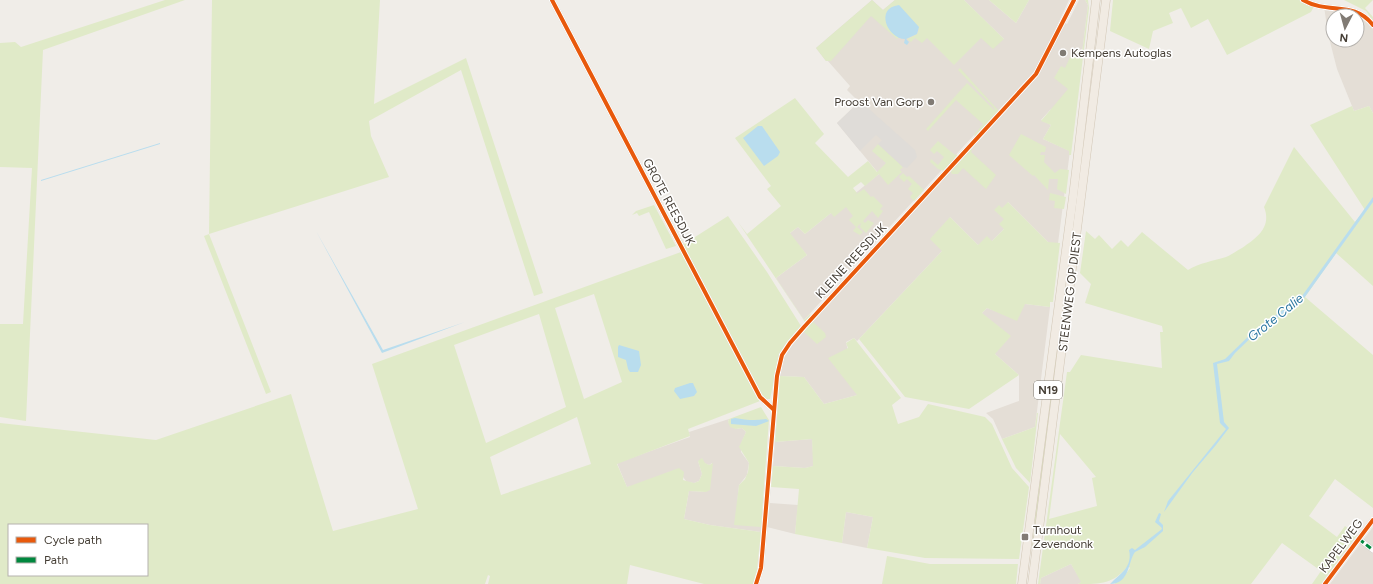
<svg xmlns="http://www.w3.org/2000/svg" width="1373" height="584" font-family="Figtree,sans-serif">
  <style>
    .residential { fill: #e4ded6; fill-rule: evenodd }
    .green { fill: #e0eac8; fill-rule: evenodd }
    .parking { fill: #dfdcd8 }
    .water { fill: #b9ddee }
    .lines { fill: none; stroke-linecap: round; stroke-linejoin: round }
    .minor-casing { stroke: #ccc9c4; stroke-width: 6 }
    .primary-casing { stroke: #d2c7b6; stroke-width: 9 }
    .minor { stroke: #fdfcfc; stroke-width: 5 }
    .primary { stroke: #f1ebe3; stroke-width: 8 }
    .quiet { stroke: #00873e; stroke-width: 3; stroke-dasharray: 6 3; stroke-linecap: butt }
    .cycleway-casing { stroke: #fff; stroke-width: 6 }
    .cycleway { stroke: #e8590c; stroke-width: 4 }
    .poi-dot { fill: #817b74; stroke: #fff; stroke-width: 1.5 }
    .labels { text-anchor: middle; stroke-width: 3; stroke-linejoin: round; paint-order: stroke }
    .shield { fill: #fff; stroke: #7d7872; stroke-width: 1 }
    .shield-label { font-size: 11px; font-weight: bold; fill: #453e35 }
    .poi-label { font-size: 12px; fill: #453e35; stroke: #fff; text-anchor: start }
    .street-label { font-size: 12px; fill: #453e35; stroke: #fff }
    .water-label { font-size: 13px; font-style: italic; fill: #2c78a1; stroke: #fff }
  </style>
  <rect width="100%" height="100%" fill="#f0ede8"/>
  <!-- residential -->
  <g class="residential">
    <polygon points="872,0 883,10 895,0 981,38 1004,39 964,0 989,0 1016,23 1029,0 1069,0 1037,69 1030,78 974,135 804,320 776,278 807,255 789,234 798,227 805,234 879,174 837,123 859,102 847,90 850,86 827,60 826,61 816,48"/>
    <polygon points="1079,0 1085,0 1088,5 1077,94 1050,110 1041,120 1051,125 1043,139 1070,151 1057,251 1008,202 1004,229 992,241 978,245 950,217 942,251 859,339 857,341 854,338 846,342 857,395 824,404 804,377 780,376 783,359 788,349 803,331 1039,74 1065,23 1067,24"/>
    <path d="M 1324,6 L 1342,6 L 1355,10 L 1373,29 L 1373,113 L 1369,106 L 1354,111 L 1337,69 L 1328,34 ZM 1333,16 L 1357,16 L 1357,40 L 1333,40 Z"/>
    <polygon points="1025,304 1050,307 1035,427 1002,439 993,419 986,413 1019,401 1019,375 995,354 982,313 987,308 998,312"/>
    <polygon points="729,419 728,422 736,429 742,428 746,432 741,444 741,452 749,463 747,475 739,485 737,504 762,507 761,532 710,525 684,519 689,491 706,492 712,463 709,465 698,461 702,474 699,481 694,483 687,482 683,477 627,487 617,463 690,437 689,432"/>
    <polygon points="812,439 814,466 805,468 773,466 775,442"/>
    <polygon points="770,503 798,505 795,534 767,527"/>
    <polygon points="846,512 873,517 867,548 842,543"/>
    <polygon points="1373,527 1373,584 1330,584 1339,572"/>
    <polygon points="1071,564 1082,582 1078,584 1040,584 1041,578"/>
  </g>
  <!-- green -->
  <g class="green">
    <polygon points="165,0 185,0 43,50 26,421 0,417 0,324 23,324 32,168 0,167 0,43 15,42 21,47"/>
    <polygon points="212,0 380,0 374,104 466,58 543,293 534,296 461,70 369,121 371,136 389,177 209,234 271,392 266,394 204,236 209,234"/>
    <polygon points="872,0 883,10 895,0 964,0 1004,39 993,49 981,38 954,65 927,38 922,43 915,38 911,42 907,39 917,34 919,29 900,36 897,39 871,16 831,61 826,61 816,48"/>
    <polygon points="989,0 1029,0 1016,23"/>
    <polygon points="1085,0 1088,0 1089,8 1071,155 1069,155 1069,151 1043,139 1051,125 1041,121 1068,89 1054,78 1061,66 1065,68 1074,49 1082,53 1088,5"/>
    <polygon points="1113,0 1299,0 1314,6 1311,12 1227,55 1208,19 1191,28 1181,8 1169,13 1173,23 1153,31 1149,49 1110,31"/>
    <polygon points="1344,0 1373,0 1365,8 1373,17 1373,21 1366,11"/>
    <polygon points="960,68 999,111 976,137 974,135 983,124 956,100 928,131 926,129 967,83 994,110 995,109 958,70"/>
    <polygon points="795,98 824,134 815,143 848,177 868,161 877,172 886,163 872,151 878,144 903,167 900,170 902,172 888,185 879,174 865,186 861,182 853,188 857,193 853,196 864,189 871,197 873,196 883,206 880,209 883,211 878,218 872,211 863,221 865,223 868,220 874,223 866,233 860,227 861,223 857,227 863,232 860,235 853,231 856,227 849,220 853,216 846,207 834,217 831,213 805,234 798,227 790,233 807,255 776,278 804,320 810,314 811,316 805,322 738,222 747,234 781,206 767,189 771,186 735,138"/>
    <path d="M 1352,106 L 1354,111 L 1369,106 L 1373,113 L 1373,286 L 1336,253 L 1305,297 L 1373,355 L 1373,508 L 1335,479 L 1309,516 L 1337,537 L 1345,526 L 1357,535 L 1321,584 L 1312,584 L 1321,571 L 1282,543 L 1251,584 L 1114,584 L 1123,578 L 1130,568 L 1128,566 C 1113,584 1102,584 1078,584 L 1081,582 L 1071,564 L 1041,578 L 1040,584 L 1038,584 L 1067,372 L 1070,372 L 1081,355 L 1162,368 L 1160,332 L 1163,332 L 1162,326 L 1085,303 L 1091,284 L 1080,273 L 1086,231 L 1095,239 L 1099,235 L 1112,249 L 1121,240 L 1128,247 L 1142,232 L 1188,270 C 1200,263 1212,261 1226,257 C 1231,255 1236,251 1242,248 C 1257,238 1272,227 1264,207 L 1294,147 L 1355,222 L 1365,210 L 1310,125 ZM 1060,434 L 1096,477 L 1092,478 L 1097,506 L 1049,519 Z"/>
    <polygon points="1021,134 1046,147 1045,152 1041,152 1040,155 1045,155 1044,162 1055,173 1060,169 1069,170 1066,194 1057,189 1058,179 1049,179 1048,190 1034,175 1033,176 1009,155"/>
    <polygon points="938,141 955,155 956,154 958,156 944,171 938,169 930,162 931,159 938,165 944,157 937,151 934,154 930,150"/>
    <polygon points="970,149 972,150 971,152 996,175 986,189 963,168 958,174 952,174 950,171"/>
    <polygon points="903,173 907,177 909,176 924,190 914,201 910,197 913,193 908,189 912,184 907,179 904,182 899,177"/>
    <polygon points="1050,193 1066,197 1064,209 1054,208 1055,201 1049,200"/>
    <polygon points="1008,202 1048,242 1060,243 1053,302 1050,302 1050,307 1025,304 1017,321 987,308 982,313 1011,336 995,354 1019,375 969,409 905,397 859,339 942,251 930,239 950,217 978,245 987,236 992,241 1004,229 999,224 1004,219 994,210 999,205 1002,208"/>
    <polygon points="654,205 676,246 666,249 649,212 639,216 637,213 632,215 636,211"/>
    <polygon points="728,216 767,272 801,326 780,353 770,399 763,399 671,226 673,225 684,244"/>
    <path d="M 681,252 L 760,401 L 688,429 L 690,436 L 617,464 L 627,487 L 679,468 L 684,472 L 683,480 L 694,483 L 699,481 L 702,474 L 698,461 L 702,458 L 705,463 L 709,465 L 713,463 L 710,490 L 706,492 L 689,491 L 684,519 L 710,525 L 761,532 L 757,570 L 753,584 L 704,584 L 630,565 L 627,584 L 488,584 L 490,576 L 488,575 L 485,584 L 0,584 L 0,423 L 156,440 L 291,394 L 333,531 L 418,509 L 372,364 ZM 594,294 L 622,382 L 584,399 L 555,308 ZM 539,314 L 566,407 L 486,443 L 454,345 ZM 577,417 L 591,464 L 501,495 L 490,457 ZM 9,525 L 147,525 L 147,575 L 9,575 Z"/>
    <polygon points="1069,254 1034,548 1032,548 1035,522 1034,513"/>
    <polygon points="812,321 825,333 826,337 817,344 803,331"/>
    <polygon points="854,338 901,398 892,405 898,424 919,417 928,404 985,417 992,424 1012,468 1029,487 1019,559 925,558 867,548 873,517 846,512 842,543 795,534 799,489 771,487 773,466 805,468 813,466 812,439 775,442 780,376 804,377 824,404 857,395 828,358 848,348 846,343"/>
    <polygon points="761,407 769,420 761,527 734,525 739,485 745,479 748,472 749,463 739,447 746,432 742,428 736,429 730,427 728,422 729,419"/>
    <polygon points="1037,413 1038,413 1030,483 1016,468 1002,439 1035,427"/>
    <polygon points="887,556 930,564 1018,564 1016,584 882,584"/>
  </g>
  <!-- parking -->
  <polygon class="parking" points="860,101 915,150 917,157 907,168 903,167 878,144 882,140 876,135 860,151 837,123"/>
  <!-- water -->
  <g class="water">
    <path d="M 899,5 L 919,27 L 917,34 L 906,39 L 909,42 L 907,45 L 904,43 L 905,39 C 888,39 874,8 899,5 Z"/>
    <polygon points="758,126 762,126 780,152 778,156 764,166 743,138"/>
    <polygon points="160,143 160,144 41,181 41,180"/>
    <polygon points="1373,197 1373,202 1363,216 1302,301 1258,331 1235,353 1229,361 1217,364 1224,422 1229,428 1216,445 1193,472 1164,512 1168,501 1226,429 1220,423 1213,363 1225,359 1255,330 1302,296"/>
    <polygon points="316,231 383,350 465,322 382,353"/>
    <polygon points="619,345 639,351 641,365 638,372 630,372 628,369 626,360 618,357 618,347"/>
    <polygon points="690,383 693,383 697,392 694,396 680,399 674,391 675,388"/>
    <path d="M 735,418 C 745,420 756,421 766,419 L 769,421 L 756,426 L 731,424 L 731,419 Z"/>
    <path d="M 1159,513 L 1161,514 L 1159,521 L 1163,525 L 1163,531 L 1145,547 L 1135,552 C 1128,561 1130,584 1110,584 C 1120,574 1133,567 1129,550 L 1132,548 L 1135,550 L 1162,529 L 1161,527 L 1155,522 Z"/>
  </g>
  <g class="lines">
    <defs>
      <g id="minor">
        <polyline points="552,0 760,397 773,409"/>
        <path d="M 1303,0 C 1329,15 1353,0 1373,25"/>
        <polyline points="1359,539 1373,550"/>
        <polyline points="756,584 761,568 777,376 782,355 790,343 804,327 1036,74 1074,0"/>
        <polyline points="1325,584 1373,520"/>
      </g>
      <g id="primary">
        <polyline points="1022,584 1073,197 1096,0"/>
        <polyline points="1032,584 1106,0"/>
      </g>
    </defs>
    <!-- minor casing -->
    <use href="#minor" class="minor-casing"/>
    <!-- primary casing -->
    <use href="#primary" class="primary-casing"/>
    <!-- minor -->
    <use href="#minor" class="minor"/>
    <!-- primary -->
    <use href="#primary" class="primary"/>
    <!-- quiet -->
    <polyline class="quiet" points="1359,539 1373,550"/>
    <defs>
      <g id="cycleway">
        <polyline points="552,0 760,397 773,409"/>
        <path d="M 1303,0 C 1329,15 1353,0 1373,25"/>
        <polyline points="756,584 761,568 777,376 782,355 790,343 804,327 1036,74 1074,0"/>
        <polyline points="1325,584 1373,520"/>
      </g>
    </defs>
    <!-- cycleway casing -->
    <use href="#cycleway" class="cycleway-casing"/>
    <!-- cycleway -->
    <use href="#cycleway" class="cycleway"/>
  </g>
  <!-- markers -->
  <g class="poi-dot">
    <circle cx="1063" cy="53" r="4"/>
    <circle cx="931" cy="102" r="4"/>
    <rect x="1021" y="533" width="8" height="8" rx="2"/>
  </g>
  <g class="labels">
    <!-- shield labels -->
    <rect class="shield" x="1034" y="381" width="28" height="18" rx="3"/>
    <g class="shield-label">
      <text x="1048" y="394">N19</text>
    </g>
    <!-- poi labels -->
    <g class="poi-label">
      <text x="1071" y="57">Kempens Autoglas</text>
      <text x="923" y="106" text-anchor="end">Proost Van Gorp</text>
      <text x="1033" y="534">Turnhout<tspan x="1033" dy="14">Zevendonk</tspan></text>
    </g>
    <!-- street labels -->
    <g class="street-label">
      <text transform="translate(669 202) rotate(62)" y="4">GROTE REESDIJK</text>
      <text transform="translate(851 261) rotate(-47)" y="4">KLEINE REESDIJK</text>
      <text transform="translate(1070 292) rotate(-83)" y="4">STEENWEG OP DIEST</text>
      <text transform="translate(1341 546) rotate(-53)" y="4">KAPELWEG</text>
    </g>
    <!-- water labels -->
    <g class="water-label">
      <text transform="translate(1275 317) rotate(-39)" y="5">Grote Calie</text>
    </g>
  </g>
  <!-- legend -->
  <rect x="8" y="524" width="140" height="52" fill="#ffffff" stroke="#b5b2ae"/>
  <rect x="16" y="537" width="20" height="6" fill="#e8590c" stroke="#b5b2ae"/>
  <text x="44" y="544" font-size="12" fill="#453e35">Cycle path</text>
  <rect x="16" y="557" width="20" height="6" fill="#00873e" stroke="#b5b2ae"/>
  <text x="44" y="564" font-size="12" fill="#453e35">Path</text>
  <!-- north arrow -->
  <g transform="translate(1345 28) rotate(186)"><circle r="19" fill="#ffffff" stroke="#b5b2ae"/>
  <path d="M0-3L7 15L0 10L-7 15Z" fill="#817b74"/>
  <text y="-6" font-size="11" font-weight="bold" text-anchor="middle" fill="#453e35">N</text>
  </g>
</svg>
